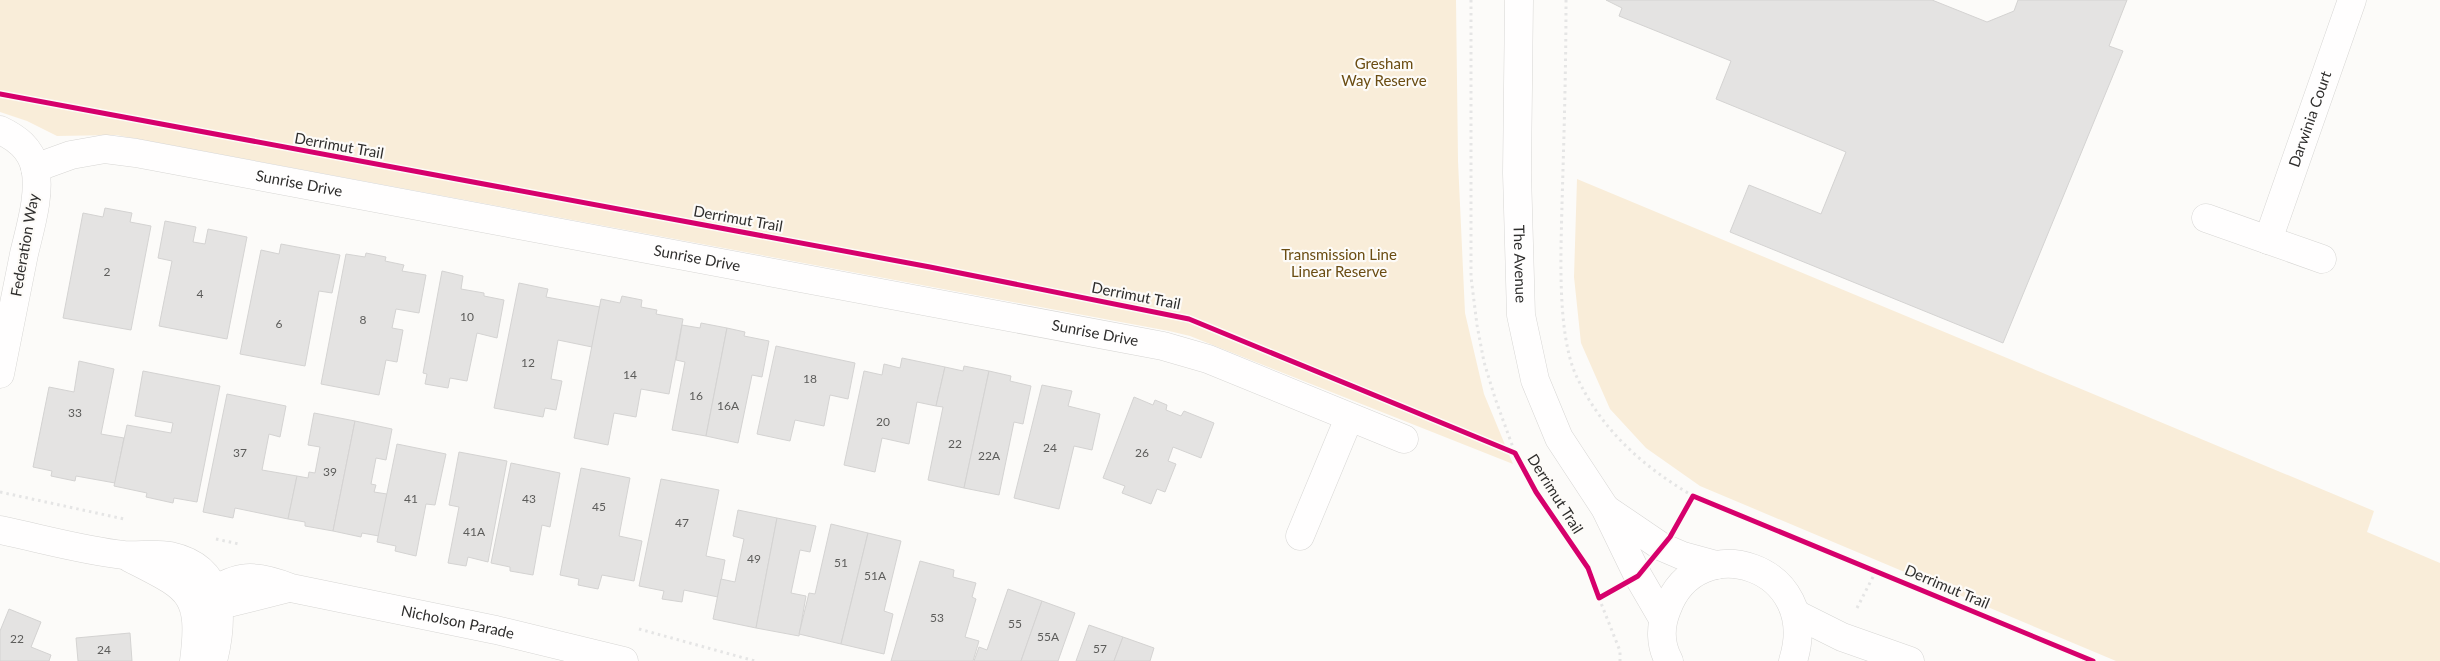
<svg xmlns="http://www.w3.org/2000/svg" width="2440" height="661" font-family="Lato,sans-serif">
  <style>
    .green { fill: #f9edd9 }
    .building { fill: #e4e3e2; stroke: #d4d3d2 }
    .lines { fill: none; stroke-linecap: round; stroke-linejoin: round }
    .minor-casing { stroke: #d7d6d4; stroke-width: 29 }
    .tertiary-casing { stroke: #d7d6d4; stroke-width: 29 }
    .path { stroke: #e5e5e5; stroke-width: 3; stroke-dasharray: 2.5 4; stroke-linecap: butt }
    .minor { stroke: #fffefe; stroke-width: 28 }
    .tertiary { stroke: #fffefe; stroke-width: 28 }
    .cycleway-casing { stroke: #fdfbf8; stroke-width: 8 }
    .cycleway { stroke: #d6006c; stroke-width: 5 }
    .labels { text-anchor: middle; stroke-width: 4.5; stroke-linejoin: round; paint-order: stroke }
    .number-label { font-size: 12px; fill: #5c5c5a }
    .park-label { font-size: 15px; fill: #6a4c12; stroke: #fdfbf8 }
    .street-label { font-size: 15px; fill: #2e2d2c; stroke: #fdfbf8 }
  </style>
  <rect width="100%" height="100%" fill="#fcfbf9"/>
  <!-- green -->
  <g class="green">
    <polygon points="0,0 1456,0 1458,161 1465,313 1484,394 1513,464 1190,336 1169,331 116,135 57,136 27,121 0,112"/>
    <polygon points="1577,179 2374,511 2367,532 2440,563 2440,661 2116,661 1700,486 1646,448 1610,409 1581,343 1574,277"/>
  </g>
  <!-- building -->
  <g class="building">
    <polygon points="1606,0 1932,0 1987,22 2014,11 2018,0 2127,0 2109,46 2123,51 2003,343 1730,232 1749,185 1821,214 1846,152 1716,99 1731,61 1619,16 1622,8"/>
    <polygon points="105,208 132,213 130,222 151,226 131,330 63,318 83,213 103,217"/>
    <polygon points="165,221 196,227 193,242 205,244 208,229 247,237 227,339 159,326 172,261 158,258"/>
    <polygon points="281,244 340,255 332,293 319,291 305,366 240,354 261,250 279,254"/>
    <polygon points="366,253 386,257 385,261 404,265 402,271 426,275 419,313 396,309 392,328 403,330 397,362 386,360 379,395 321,384 346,254 365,257"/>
    <polygon points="442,271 463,276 461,289 484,293 484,296 504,300 497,338 477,333 467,381 450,378 448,388 425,384 427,374 423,373"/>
    <polygon points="519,283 548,289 546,297 600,307 592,347 558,340 551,379 562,381 556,410 545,408 543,417 494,408"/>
    <polygon points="622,296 642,300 641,307 657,310 656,314 683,319 669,394 641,389 636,417 614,413 608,445 574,438 601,299 620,303"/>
    <polygon points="701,323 727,328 706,436 672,430 685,362 676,360 682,325 700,328"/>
    <polygon points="727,328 745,332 744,336 769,341 762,377 752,375 738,443 706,436"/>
    <polygon points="776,346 855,363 848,399 830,395 824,426 795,420 790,441 757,434"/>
    <polygon points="902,358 945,367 936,406 917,402 909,444 882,438 875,472 844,465 864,371 882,375 884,364 900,368"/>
    <polygon points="79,361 114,369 101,434 124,438 115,483 76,476 75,481 51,476 52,471 33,467 49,387 74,392"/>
    <polygon points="964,366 989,371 964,488 928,480 943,407 936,406 945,367 963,371"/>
    <polygon points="143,371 220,386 197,502 174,498 173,503 146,497 147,493 114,486 127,425 171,433 173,423 135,416"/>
    <polygon points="989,371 1011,376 1010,381 1031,386 1023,424 1014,422 999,495 964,488"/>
    <polygon points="1042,385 1072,391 1068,406 1100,414 1092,450 1074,446 1059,509 1014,498"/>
    <polygon points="227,394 286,406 280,437 269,434 262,470 297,476 288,519 235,508 233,518 203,512"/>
    <polygon points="1134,397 1153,405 1155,400 1167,405 1166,410 1181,416 1184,411 1214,423 1201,458 1173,447 1168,461 1176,464 1165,492 1157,489 1151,504 1122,493 1125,486 1103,478"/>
    <polygon points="314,413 355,421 333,531 305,526 305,522 288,519 297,476 308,478 309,472 315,473 320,447 308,445"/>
    <polygon points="355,421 392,429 386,460 376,458 371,484 376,485 374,492 387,494 379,536 362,533 361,537 333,531"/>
    <polygon points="397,444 446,454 435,505 426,504 416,556 395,551 396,546 377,542"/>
    <polygon points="459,452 507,461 488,562 468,557 466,566 448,563 459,507 449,505"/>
    <polygon points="511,463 560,473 550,527 542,525 533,575 510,571 510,567 491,563"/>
    <polygon points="581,468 630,478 619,536 642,541 634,581 602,575 598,589 578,585 579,579 560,575"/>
    <polygon points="661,479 719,490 706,556 725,560 718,597 684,590 682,602 662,599 664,591 639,586"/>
    <polygon points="738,510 777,518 756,628 713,619 721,579 735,582 744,539 733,536"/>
    <polygon points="777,518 816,526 810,552 800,550 791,593 806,596 799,636 756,628"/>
    <polygon points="831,524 868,533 841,644 799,634 809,593 815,594"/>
    <polygon points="868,533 901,541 884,611 893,614 884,654 841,644"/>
    <polygon points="920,561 954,570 953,577 976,583 972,597 976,599 965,637 979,641 973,661 891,661"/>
    <polygon points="1008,589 1042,601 1021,661 974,661 979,647 987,650"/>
    <polygon points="1042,601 1075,613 1058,661 1021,661"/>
    <polygon points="9,609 41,622 31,647 51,655 49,661 0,661 0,631"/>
    <polygon points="1089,625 1123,637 1114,661 1076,661"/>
    <polygon points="130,633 132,661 78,661 76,638"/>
    <polygon points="1123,637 1154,648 1150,661 1114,661"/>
  </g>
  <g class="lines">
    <defs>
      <g id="minor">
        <path d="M 0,130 C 17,138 30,148 35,167 C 41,194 30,228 24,254 C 16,294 8,334 0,374"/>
        <path id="s1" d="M 35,168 L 71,155 L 105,149 L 136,153 L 1163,346 L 1208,359 L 1404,439"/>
        <polyline points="2206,218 2322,259"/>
        <path id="s2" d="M 2268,240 L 2352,0"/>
        <path d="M 0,530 C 39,538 85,551 124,555 C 139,556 156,553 170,556 C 225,568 224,617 213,661"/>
        <polyline points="1300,536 1349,418"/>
        <path d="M 130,558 C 188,588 203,591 194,661"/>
        <path id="s3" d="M 193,602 C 234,579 244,569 291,588 L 496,630 L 624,661"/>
        <polyline points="202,602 225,604 289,588"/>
      </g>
      <g id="tertiary">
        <path id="s4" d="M 1519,0 L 1517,173 L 1521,315 L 1535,380 L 1559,438 L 1605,508 L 1638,576 L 1663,619"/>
        <polyline points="1606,509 1662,547 1683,556 1716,565"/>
        <polyline points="1796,614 1842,637 1910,661"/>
        <path d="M 1669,661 C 1660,645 1660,626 1667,609 C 1697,526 1823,566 1793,661"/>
      </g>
    </defs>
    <!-- minor casing -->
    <use href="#minor" class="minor-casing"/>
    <!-- tertiary casing -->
    <use href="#tertiary" class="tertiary-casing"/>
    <!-- path -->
    <g class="path">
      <polyline points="1471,0 1471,277 1477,325 1484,362 1495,398 1515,453"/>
      <path d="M 1566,0 C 1566,68 1564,136 1562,204 C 1561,251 1557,330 1575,373 C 1600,429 1642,466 1693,496"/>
      <polyline points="0,492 124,519"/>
      <polyline points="216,539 239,544"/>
      <polyline points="1599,598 1620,651 1620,661"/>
      <polyline points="1857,608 1876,571"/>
      <polyline points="639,629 755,661"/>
    </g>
    <!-- minor -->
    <use href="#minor" class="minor"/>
    <!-- tertiary -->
    <use href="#tertiary" class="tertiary"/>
    <defs>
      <polyline id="cycleway" points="0,94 930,267 1189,319 1515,453 1536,492 1588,568 1599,598 1638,576 1670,537 1693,496 2093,661"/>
    </defs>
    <!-- cycleway casing -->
    <use href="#cycleway" class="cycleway-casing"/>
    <!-- cycleway -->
    <use href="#cycleway" class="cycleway"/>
  </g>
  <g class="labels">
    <!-- number labels -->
    <g class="number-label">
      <text x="107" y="276">2</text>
      <text x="200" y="298">4</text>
      <text x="467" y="321">10</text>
      <text x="363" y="324">8</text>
      <text x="279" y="328">6</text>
      <text x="528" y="367">12</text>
      <text x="630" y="379">14</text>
      <text x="810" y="383">18</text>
      <text x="696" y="400">16</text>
      <text x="728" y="410">16A</text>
      <text x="75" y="417">33</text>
      <text x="883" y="426">20</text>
      <text x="955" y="448">22</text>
      <text x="1050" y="452">24</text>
      <text x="240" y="457">37</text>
      <text x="1142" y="457">26</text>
      <text x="989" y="460">22A</text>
      <text x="330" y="476">39</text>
      <text x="411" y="503">41</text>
      <text x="529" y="503">43</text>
      <text x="599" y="511">45</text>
      <text x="682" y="527">47</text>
      <text x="474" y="536">41A</text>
      <text x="754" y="563">49</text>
      <text x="841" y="567">51</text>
      <text x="875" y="580">51A</text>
      <text x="937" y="622">53</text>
      <text x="1015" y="628">55</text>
      <text x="1048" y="641">55A</text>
      <text x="17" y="643">22</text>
      <text x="1100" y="653">57</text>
      <text x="104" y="654">24</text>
    </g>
    <!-- park labels -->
    <g class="park-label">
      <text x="1384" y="69">Gresham<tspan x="1384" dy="17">Way Reserve</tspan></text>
      <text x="1339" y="260">Transmission Line<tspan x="1339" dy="17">Linear Reserve</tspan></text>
    </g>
    <!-- street labels -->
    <g class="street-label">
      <text dy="5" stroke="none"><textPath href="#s2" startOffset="128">Darwinia Court</textPath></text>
      <text transform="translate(339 146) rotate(10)" y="5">Derrimut Trail</text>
      <text dy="5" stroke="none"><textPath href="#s1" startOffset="270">Sunrise Drive</textPath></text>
      <text transform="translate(738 219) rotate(10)" y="5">Derrimut Trail</text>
      <text transform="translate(25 245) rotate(-80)" y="5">Federation Way</text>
      <text dy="5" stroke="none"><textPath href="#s1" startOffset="675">Sunrise Drive</textPath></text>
      <text dy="5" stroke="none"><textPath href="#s4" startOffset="264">The Avenue</textPath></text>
      <text transform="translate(1136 296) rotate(11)" y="5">Derrimut Trail</text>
      <text dy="5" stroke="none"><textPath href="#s1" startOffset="1080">Sunrise Drive</textPath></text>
      <text transform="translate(1555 494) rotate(58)" y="5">Derrimut Trail</text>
      <text transform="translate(1947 587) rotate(23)" y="5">Derrimut Trail</text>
      <text dy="5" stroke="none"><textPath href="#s3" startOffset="275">Nicholson Parade</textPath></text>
    </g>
  </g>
</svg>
